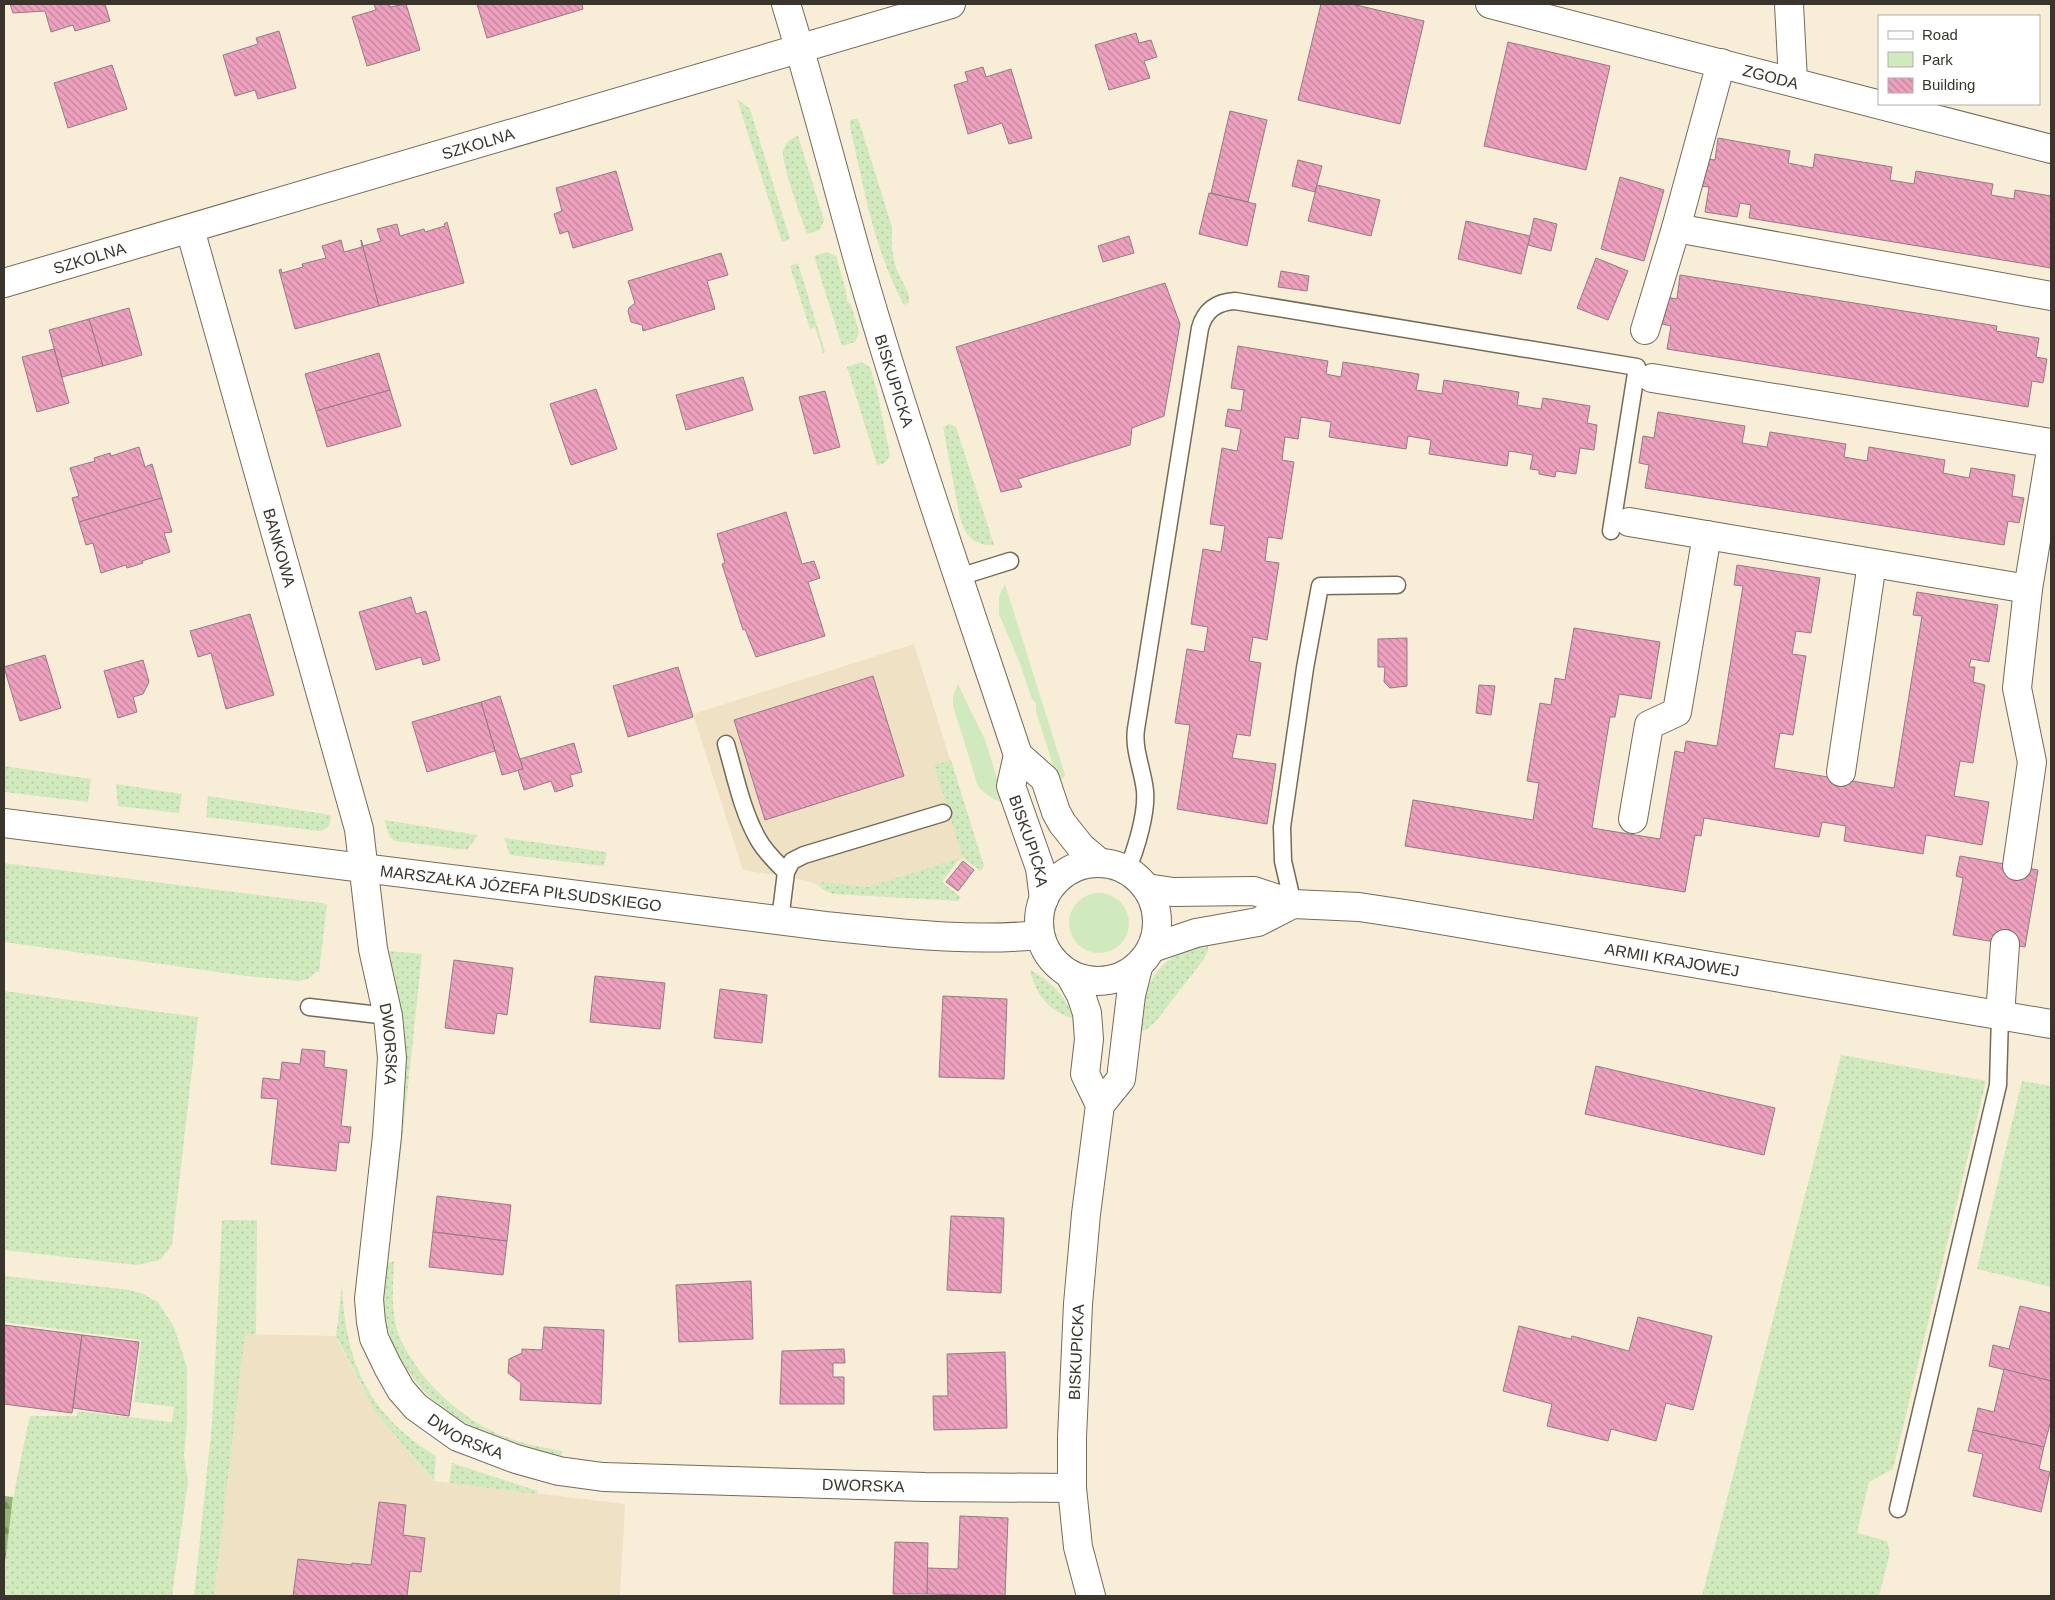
<svg xmlns="http://www.w3.org/2000/svg" width="2055" height="1600" font-family="Arial,sans-serif">
  <style>
    .built { fill: #efe1c4 }
    .grass { fill: url(#grass-dots) }
    .forest { fill: url(#forest-firs) }
    .green { fill: #d1eabd }
    .building { fill: url(#building-back-hatch); stroke: #947c84 }
    .lines { fill: none; stroke-linecap: round; stroke-linejoin: round }
    .lane-casing { stroke: #756b58; stroke-width: 19 }
    .street-casing { stroke: #756b58; stroke-width: 30 }
    .secondary-casing { stroke: #756b58; stroke-width: 30 }
    .lane { stroke: #fff; stroke-width: 16 }
    .street { stroke: #fff; stroke-width: 28 }
    .secondary { stroke: #fff; stroke-width: 28 }
    .labels { text-anchor: middle; stroke-width: 4.5; stroke-linejoin: round; paint-order: stroke }
    .street-label { font-size: 16px; fill: #39352c; stroke: #fff }
  </style>
  <defs>
    <pattern id="grass-dots" width="8" height="8" patternUnits="userSpaceOnUse" patternTransform="scale(1.25)"><rect width="8" height="8" fill="#d1eabd"/><path d="M2 2h.1M6 6h.1" fill="none" stroke="#b4c9a3" stroke-width="1.8" stroke-linecap="round"/></pattern>
    <pattern id="forest-firs" width="22" height="20" patternUnits="userSpaceOnUse" patternTransform="scale(1.25)"><rect width="22" height="20" fill="#95b876"/><path d="M5 1l3.5 6h-7zM16 11l3.5 6h-7z" fill="#7b9661"/></pattern>
    <pattern id="building-back-hatch" width="6" height="6" patternUnits="userSpaceOnUse" patternTransform="scale(1.25)"><rect width="6" height="6" fill="#eea1bf"/><path d="M-1 5l2 2M0 0l6 6M5-1l2 2" fill="none" stroke="#c2849b"/></pattern>
  </defs>
  <rect width="100%" height="100%" fill="#f8edd7"/>
  <!-- built -->
  <g class="built">
    <polygon points="914,644 976,843 963,859 872,890 818,885 804,880 743,870 693,714"/>
    <polygon points="245,1334 335,1336 376,1413 433,1481 625,1504 620,1596 214,1596"/>
  </g>
  <!-- grass -->
  <g class="grass">
    <polygon points="737,99 750,109 790,239 782,242"/>
    <path d="M 853,119 L 857,119 L 859,121 L 892,227 L 892,250 L 896,268 L 909,295 L 909,303 L 904,305 C 873,248 865,190 850,128 L 850,120 Z"/>
    <path d="M 798,136 L 824,220 L 820,230 L 807,234 C 802,220 781,162 783,151 C 785,143 791,137 798,136 Z"/>
    <polygon points="827,252 836,256 846,291 847,301 851,305 859,332 855,342 842,346 814,256"/>
    <polygon points="798,263 825,352 823,353 815,327 810,329 790,266"/>
    <polygon points="861,362 870,367 877,391 890,455 885,463 877,465 847,367"/>
    <polygon points="949,424 956,427 994,545 985,545 974,541 966,533 960,518 943,427"/>
    <polygon points="951,760 984,866 981,871 963,858 934,765"/>
    <polygon points="4,766 91,779 88,802 4,792"/>
    <polygon points="116,784 182,794 179,813 118,806"/>
    <path d="M 208,796 L 331,815 C 331,824 328,830 319,831 L 206,817 Z"/>
    <polygon points="384,820 478,835 467,850 395,841 390,837"/>
    <polygon points="504,838 607,852 604,866 510,855"/>
    <polygon points="960,858 942,882 961,897 958,901 833,894 824,890 818,885 823,882 868,887"/>
    <polygon points="4,863 322,903 327,905 319,972 316,972 308,979 298,981 246,976 4,942"/>
    <path d="M 1208,943 L 1208,950 L 1204,959 L 1156,1021 L 1147,1029 L 1138,1032 C 1146,981 1153,958 1208,943 Z"/>
    <polygon points="389,951 422,954 397,1189 393,1184 398,1005"/>
    <path d="M 1030,970 C 1051,981 1066,996 1074,1019 C 1048,1011 1036,995 1030,970 Z"/>
    <polygon points="4,991 198,1017 172,1245 160,1260 136,1265 4,1250"/>
    <polygon points="1841,1055 1986,1081 1893,1469 1869,1482 1857,1533 1887,1541 1890,1553 1879,1596 1702,1596"/>
    <polygon points="2022,1081 2051,1086 2051,1287 1977,1269"/>
    <polygon points="222,1220 257,1220 256,1334 245,1335 214,1596 194,1596 212,1424"/>
    <path d="M 394,1261 C 393,1284 391,1307 397,1330 C 401,1344 411,1358 419,1370 C 444,1403 481,1431 521,1442 C 534,1446 549,1448 562,1451 L 561,1458 C 535,1451 510,1445 485,1434 C 437,1413 395,1370 385,1318 C 382,1301 384,1282 385,1265 Z"/>
    <path d="M 4,1276 L 130,1290 L 143,1294 L 158,1302 L 174,1327 L 187,1367 L 187,1424 L 184,1455 L 188,1482 L 172,1596 L 4,1596 C 4,1535 17,1476 30,1416 L 77,1416 L 78,1411 L 172,1422 L 174,1407 L 134,1402 L 141,1340 L 4,1322 Z"/>
    <path d="M 342,1284 C 345,1362 368,1414 436,1456 L 434,1481 L 376,1413 L 336,1336 Z"/>
    <polygon points="452,1463 538,1491 537,1494 449,1483"/>
  </g>
  <!-- forest -->
  <polygon class="forest" points="4,1496 13,1497 4,1571"/>
  <!-- green -->
  <g class="green">
    <polygon points="1005,584 1065,775 1059,784 1036,712 1036,703 1032,699 1019,661 999,614 999,596"/>
    <path d="M 958,684 L 985,740 L 1005,803 C 993,800 986,795 978,786 L 953,706 L 953,696 Z"/>
    <circle cx="1099" cy="923" r="30"/>
  </g>
  <!-- building -->
  <g class="building">
    <polygon points="10,4 105,4 110,21 75,31 73,25 51,32 45,11 13,13"/>
    <polygon points="374,4 389,4 390,7 406,4 420,50 367,66 352,17 376,10"/>
    <polygon points="477,4 582,4 583,9 487,38"/>
    <polygon points="1321,4 1352,4 1424,21 1400,124 1298,100"/>
    <polygon points="279,31 296,88 258,99 255,90 235,96 223,55 258,44 256,38"/>
    <polygon points="1136,33 1139,43 1151,40 1157,57 1144,61 1150,78 1109,90 1095,45"/>
    <polygon points="1508,42 1610,66 1586,170 1484,146"/>
    <polygon points="112,65 127,109 68,128 54,83"/>
    <polygon points="983,67 986,77 1011,69 1032,138 1009,144 1002,123 968,134 954,85 968,81 965,72"/>
    <polygon points="1230,111 1267,120 1248,202 1211,193"/>
    <polygon points="1718,138 1790,151 1788,163 1813,168 1815,154 1892,167 1890,180 1914,184 1916,171 1993,184 1991,195 2014,199 2015,190 2051,196 2051,268 1749,218 1751,205 1740,203 1737,217 1705,212 1709,187 1698,186 1703,158 1715,160"/>
    <polygon points="1298,160 1322,166 1315,192 1292,186"/>
    <polygon points="616,171 633,230 573,248 568,231 560,234 554,214 562,211 556,188"/>
    <polygon points="1620,177 1664,190 1644,261 1601,249"/>
    <polygon points="1317,185 1380,200 1371,236 1308,221"/>
    <polygon points="1209,193 1256,204 1247,246 1199,234"/>
    <polygon points="1534,218 1557,224 1551,251 1528,245"/>
    <polygon points="1466,221 1530,236 1521,274 1458,259"/>
    <polygon points="447,222 464,283 379,306 361,240 363,246 381,241 377,229 397,224 400,236 424,229 425,232 445,226 444,224"/>
    <polygon points="1129,236 1134,253 1103,262 1098,246"/>
    <polygon points="341,240 344,252 362,247 361,240 379,306 295,329 279,270 281,269 282,273 303,267 302,264 326,258 322,246"/>
    <polygon points="721,253 728,275 707,281 715,309 643,331 642,325 631,322 628,311 629,308 635,303 628,281"/>
    <polygon points="1596,258 1628,271 1608,320 1577,308"/>
    <polygon points="1281,271 1309,276 1307,291 1278,287"/>
    <polygon points="1680,275 1997,326 1996,331 2039,338 2036,357 2047,359 2043,383 2032,381 2028,407 1667,349 1671,326 1662,324 1666,297 1677,299"/>
    <polygon points="1165,283 1180,324 1164,416 1132,428 1130,445 1018,479 1022,487 1001,492 956,347"/>
    <polygon points="129,308 142,355 103,366 89,319"/>
    <polygon points="89,319 103,366 62,377 49,330"/>
    <polygon points="1238,346 1328,361 1326,374 1341,377 1343,362 1419,374 1416,390 1442,394 1444,380 1519,392 1517,405 1541,409 1543,398 1590,406 1587,423 1597,425 1594,450 1580,448 1576,474 1556,471 1555,477 1539,474 1539,470 1530,469 1533,455 1509,451 1507,466 1429,454 1431,440 1408,436 1406,449 1329,437 1331,422 1301,417 1298,439 1285,437 1282,460 1294,462 1282,539 1268,537 1265,561 1279,563 1267,640 1253,637 1249,661 1261,663 1250,736 1237,734 1232,758 1276,764 1267,824 1177,809 1190,725 1175,723 1187,649 1204,652 1208,627 1191,624 1203,549 1221,552 1225,526 1210,524 1222,448 1237,451 1241,429 1225,426 1228,409 1241,411 1244,390 1231,388"/>
    <polygon points="54,349 69,403 37,412 22,357"/>
    <polygon points="379,353 390,390 316,411 305,374"/>
    <polygon points="743,377 753,410 686,430 676,395"/>
    <polygon points="596,389 617,449 571,465 550,404"/>
    <polygon points="390,390 401,426 327,447 316,411"/>
    <polygon points="825,391 840,447 814,454 799,397"/>
    <polygon points="1658,412 1745,426 1742,443 1767,447 1770,432 1846,444 1844,457 1867,461 1869,447 1945,460 1943,473 1969,478 1971,468 2015,475 2012,496 2024,498 2019,523 2008,521 2004,545 1645,488 1649,465 1639,463 1643,436 1654,438"/>
    <polygon points="139,447 145,467 152,464 162,498 79,522 72,498 79,496 70,468 95,461 94,458 110,453 111,456"/>
    <polygon points="162,498 172,532 164,533 170,552 142,561 143,563 127,568 126,565 101,573 93,543 86,545 79,522"/>
    <polygon points="786,512 802,564 814,561 820,578 808,582 825,636 756,657 745,629 743,630 722,564 725,563 717,534"/>
    <polygon points="1737,565 1820,578 1811,633 1796,631 1792,654 1806,656 1793,735 1780,733 1774,768 1894,788 1922,616 1913,615 1917,592 1998,605 1989,662 1971,659 1969,667 1975,667 1973,682 1985,685 1973,763 1960,761 1954,796 1989,802 1982,845 1926,835 1923,854 1844,841 1846,826 1822,822 1819,837 1704,818 1701,836 1695,835 1685,892 1405,846 1413,800 1533,820 1539,783 1527,781 1540,703 1551,705 1555,678 1565,680 1574,628 1660,642 1651,699 1619,694 1615,717 1610,717 1592,828 1660,839 1675,751 1684,753 1686,741 1717,746 1743,586 1734,585"/>
    <polygon points="411,597 416,614 426,611 440,660 423,665 421,657 376,670 359,612"/>
    <polygon points="250,614 274,695 226,709 211,653 198,657 190,631"/>
    <polygon points="1407,638 1407,686 1390,688 1384,682 1385,667 1378,667 1378,639"/>
    <polygon points="45,655 61,708 20,721 4,667"/>
    <polygon points="143,660 149,682 143,694 133,697 137,712 118,718 104,671"/>
    <polygon points="678,667 693,717 628,737 613,686"/>
    <polygon points="873,676 904,776 765,820 734,720"/>
    <polygon points="1479,685 1495,686 1491,715 1476,713"/>
    <polygon points="500,696 523,769 502,775 481,702"/>
    <polygon points="481,702 495,751 427,772 412,722"/>
    <polygon points="574,743 582,772 570,775 573,786 555,792 551,781 524,790 518,770 523,769 520,759"/>
    <polygon points="1960,856 2038,870 2025,947 1953,935 1963,878 1956,876"/>
    <polygon points="963,861 974,870 958,891 946,882"/>
    <polygon points="454,960 513,968 507,1015 497,1013 494,1034 445,1028"/>
    <polygon points="595,976 665,983 660,1029 590,1022"/>
    <polygon points="720,989 767,995 762,1043 714,1038"/>
    <polygon points="943,996 1007,999 1004,1079 939,1077"/>
    <polygon points="302,1049 325,1051 324,1067 347,1070 341,1126 351,1127 349,1143 339,1142 336,1171 271,1164 278,1099 261,1098 263,1078 280,1080 282,1062 300,1064"/>
    <polygon points="1596,1066 1775,1108 1764,1155 1585,1114"/>
    <polygon points="437,1196 511,1205 507,1241 433,1232"/>
    <polygon points="951,1216 1004,1218 1001,1293 947,1290"/>
    <polygon points="433,1232 507,1241 503,1275 429,1267"/>
    <polygon points="751,1281 753,1339 679,1342 676,1285"/>
    <polygon points="2020,1306 2051,1313 2051,1381 1989,1366 1993,1345 2009,1349"/>
    <polygon points="1638,1317 1712,1336 1693,1410 1666,1403 1656,1441 1611,1429 1608,1441 1547,1426 1552,1404 1503,1391 1519,1326 1571,1339 1572,1336 1629,1351"/>
    <polygon points="4,1325 82,1335 72,1413 4,1404"/>
    <polygon points="544,1327 604,1330 601,1404 520,1400 521,1383 508,1373 509,1359 522,1353 522,1349 542,1350"/>
    <polygon points="82,1335 139,1342 129,1416 73,1408"/>
    <polygon points="844,1349 845,1363 833,1363 833,1377 844,1377 844,1404 780,1404 782,1351"/>
    <polygon points="1005,1352 1007,1428 934,1430 933,1396 948,1396 947,1354"/>
    <polygon points="2004,1369 2051,1381 2051,1424 2050,1424 2044,1447 1973,1430 1978,1408 1994,1412"/>
    <polygon points="1973,1430 2044,1447 2039,1469 2050,1472 2041,1512 1973,1496 1983,1454 1968,1451"/>
    <polygon points="379,1502 406,1505 403,1535 425,1538 421,1572 410,1571 407,1596 293,1596 298,1559 352,1565 352,1563 371,1565"/>
    <polygon points="960,1516 1008,1518 1005,1596 927,1594 927,1568 958,1569"/>
    <polygon points="895,1542 928,1543 927,1594 893,1594"/>
  </g>
  <g class="lines">
    <defs>
      <g id="lane">
        <polyline points="959,577 1010,561"/>
        <path d="M 726,744 C 735,775 742,811 758,839 C 765,852 776,862 786,872"/>
        <path d="M 1127,870 C 1136,850 1147,813 1145,791 C 1143,770 1133,750 1136,729 L 1200,328 C 1205,310 1217,302 1235,301 L 1637,367 L 1611,531"/>
        <polyline points="1293,904 1283,861 1282,827 1305,668 1320,586 1397,585"/>
        <polyline points="780,920 786,872 792,861 804,855 943,813"/>
        <polyline points="309,1007 388,1016"/>
        <polyline points="1898,1509 1998,1085 2000,1016"/>
      </g>
      <g id="street">
        <path id="s1" d="M 1490,4 L 2051,149"/>
        <polyline points="1789,4 1793,81"/>
        <polyline points="1721,63 1676,228 2051,296"/>
        <path id="s2" d="M 190,229 L 359,829 L 373,949 L 388,1016 L 392,1058 L 387,1136 L 369,1299 L 371,1322 L 374,1338 L 388,1367 L 401,1390 L 416,1407 L 458,1437 L 516,1459 L 559,1471 L 603,1477 L 925,1487 L 1072,1488"/>
        <path id="s3" d="M 4,283 L 951,4"/>
        <polyline points="1645,330 1676,228"/>
        <polyline points="1652,378 2051,443"/>
        <polyline points="1629,522 2028,589"/>
        <polyline points="1841,772 1872,563"/>
        <polyline points="1633,819 1649,725 1677,712 1707,535"/>
        <polyline points="2017,866 2032,762 2017,688 2028,589 2051,450"/>
        <path id="s4" d="M 1147,888 L 1173,892 L 1254,891 L 1293,904 L 1359,907 L 1405,914 L 2051,1024"/>
        <polyline points="1152,948 1196,933 1258,922 1293,904"/>
        <polyline points="2000,1016 2005,944"/>
      </g>
      <g id="secondary">
        <path id="s5" d="M 786,4 C 814,94 837,186 863,277 C 910,438 965,596 1018,755 L 1045,779 L 1056,812 L 1062,823 L 1081,847 L 1100,863"/>
        <path id="s6" d="M 1018,755 L 1011,786 L 1040,868 L 1044,899"/>
        <path id="s7" d="M 4,823 L 825,926 C 897,933 968,942 1040,935"/>
        <circle cx="1098" cy="922" r="59"/>
        <polyline points="1070,975 1081,995 1087,1013 1089,1039 1085,1074 1100,1105"/>
        <path id="s8" d="M 1091,1596 L 1078,1547 L 1072,1488 L 1072,1437 L 1078,1304 L 1086,1214 L 1100,1105 L 1121,1079 L 1131,995 L 1138,967"/>
      </g>
    </defs>
    <!-- lane casing -->
    <use href="#lane" class="lane-casing"/>
    <!-- street casing -->
    <use href="#street" class="street-casing"/>
    <!-- secondary casing -->
    <use href="#secondary" class="secondary-casing"/>
    <!-- lane -->
    <use href="#lane" class="lane"/>
    <!-- street -->
    <use href="#street" class="street"/>
    <!-- secondary -->
    <use href="#secondary" class="secondary"/>
  </g>
  <g class="labels">
    <!-- street labels -->
    <g class="street-label">
      <text dy="6" stroke="none"><textPath href="#s1" startOffset="290">ZGODA</textPath></text>
      <text dy="6" stroke="none"><textPath href="#s3" startOffset="494">SZKOLNA</textPath></text>
      <text dy="6" stroke="none"><textPath href="#s3" startOffset="89">SZKOLNA</textPath></text>
      <text dy="6" stroke="none"><textPath href="#s5" startOffset="392">BISKUPICKA</textPath></text>
      <text dy="6" stroke="none"><textPath href="#s2" startOffset="331">BANKOWA</textPath></text>
      <text dy="6" stroke="none"><textPath href="#s6" startOffset="90">BISKUPICKA</textPath></text>
      <text dy="6" stroke="none"><textPath href="#s7" startOffset="521">MARSZAŁKA JÓZEFA PIŁSUDSKIEGO</textPath></text>
      <text dy="6" stroke="none"><textPath href="#s4" startOffset="532">ARMII KRAJOWEJ</textPath></text>
      <text dy="6" stroke="none"><textPath href="#s2" startOffset="841">DWORSKA</textPath></text>
      <text dy="6" stroke="none"><textPath href="#s8" startOffset="246">BISKUPICKA</textPath></text>
      <text dy="6" stroke="none"><textPath href="#s2" startOffset="1276">DWORSKA</textPath></text>
      <text dy="6" stroke="none"><textPath href="#s2" startOffset="1681">DWORSKA</textPath></text>
    </g>
  </g>
  <!-- border -->
  <rect width="2055" height="1600" fill="none" stroke="#39352c" stroke-width="10"/>
  <!-- legend -->
  <rect x="1878" y="15" width="162" height="90" fill="#ffffff" stroke="#b0aeab"/>
  <rect x="1888" y="31" width="25" height="8" fill="#ffffff" stroke="#b0aeab"/>
  <text x="1922" y="40" font-size="15" fill="#39352c">Road</text>
  <rect x="1888" y="52" width="25" height="15" fill="#d1eabd" stroke="#b0aeab"/>
  <text x="1922" y="65" font-size="15" fill="#39352c">Park</text>
  <rect x="1888" y="78" width="25" height="15" fill="url(#building-back-hatch)" stroke="#b0aeab"/>
  <text x="1922" y="90" font-size="15" fill="#39352c">Building</text>
</svg>
